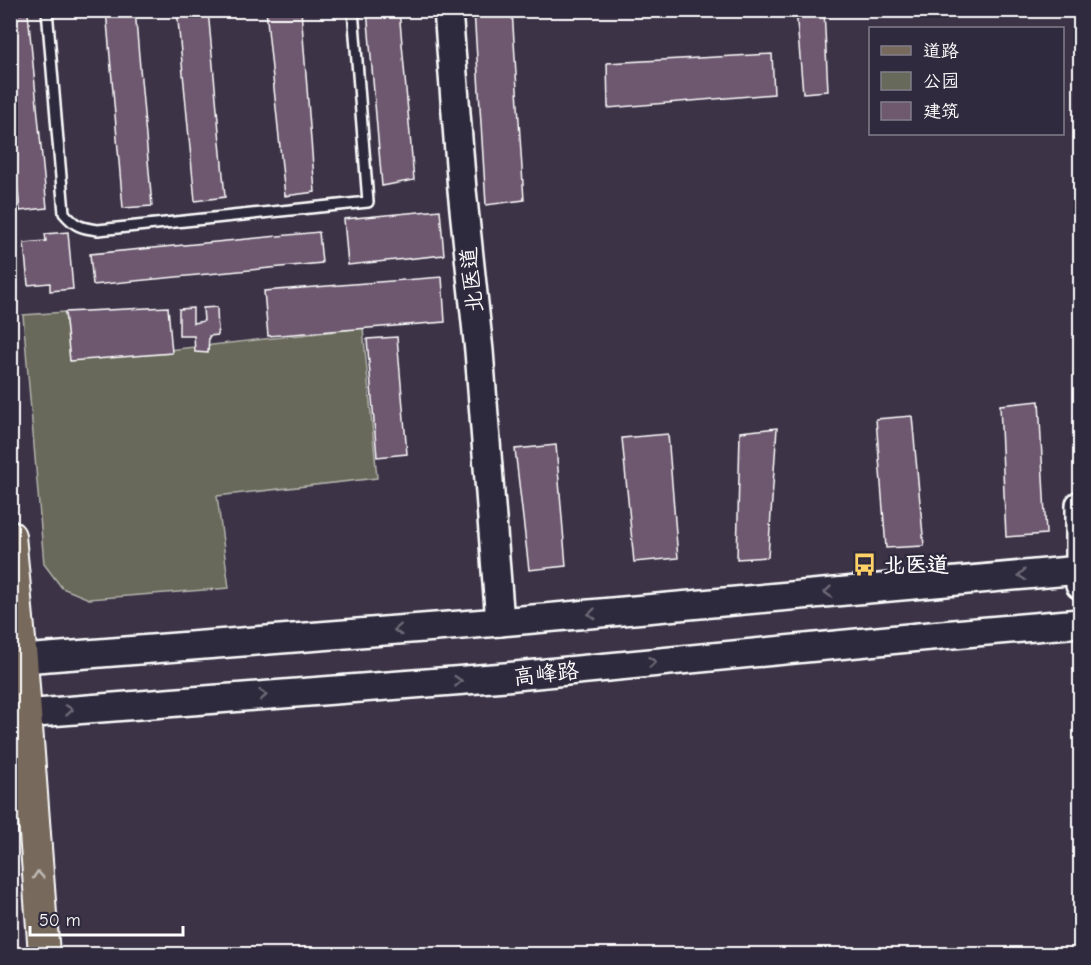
<svg xmlns="http://www.w3.org/2000/svg" width="1091" height="965" font-family="'Comic Neue','LXGW WenKai TC',sans-serif">
  <style>
    .green { fill: #67695a; stroke: #b3b4ac; stroke-width: 1.5 }
    .building { fill: #6e596f; stroke: #fff; stroke-width: 1.5 }
    .lines { fill: none; stroke-linecap: round; stroke-linejoin: round }
    .lane-casing { stroke: #fff; stroke-width: 14 }
    .secondary-casing { stroke: #fff; stroke-width: 32 }
    .primary-casing { stroke: #fff; stroke-width: 34 }
    .lane { stroke: #2f2a3d; stroke-width: 9 }
    .secondary { stroke: #2f2a3d; stroke-width: 27 }
    .primary { stroke: #77695c; stroke-width: 30 }
    .oneway { stroke: #6d6a77 }
    .oneway2 { stroke: #c2bcb6 }
    .labels { text-anchor: middle; stroke-width: 5; stroke-linejoin: round; paint-order: stroke }
    .street-label { font-size: 22px; fill: #fff; stroke: #2f2a3d }
    .poi-label { font-size: 22px; font-weight: bold; fill: #fff; stroke: #2f2a3d; text-anchor: start }
  </style>
  <rect width="100%" height="100%" fill="#3c3347"/>
  <filter id="ink" filterUnits="userSpaceOnUse"><feTurbulence type="fractalNoise" baseFrequency=".0167" numOctaves="2"/><feDisplacementMap in="SourceGraphic" scale="12" xChannelSelector="R" yChannelSelector="G"/><feConvolveMatrix kernelMatrix="1 2 1 2 8 2 1 2 1" color-interpolation-filters="sRGB"/></filter>
  <g filter="url(#ink)">
    <!-- green -->
    <polygon class="green" points="65,312 71,361 363,328 377,478 217,496 229,588 89,599 62,588 44,564 23,315"/>
    <!-- building -->
    <g class="building">
      <polygon points="106,10 135,10 152,206 123,208"/>
      <polygon points="177,10 208,10 225,197 195,201"/>
      <polygon points="266,10 301,10 315,192 285,196"/>
      <polygon points="367,10 399,10 414,180 382,186"/>
      <polygon points="474,10 512,10 524,200 486,205"/>
      <polygon points="796,10 824,10 828,91 803,93"/>
      <polygon points="28,13 47,208 20,211 10,110 10,15"/>
      <polygon points="772,54 774,94 608,108 607,63"/>
      <polygon points="440,210 444,255 348,265 344,219"/>
      <polygon points="68,232 73,289 50,291 50,283 28,285 24,243 46,241 45,234"/>
      <polygon points="319,232 322,263 93,285 90,254"/>
      <polygon points="442,277 445,322 268,336 264,291"/>
      <polygon points="168,307 172,353 70,361 65,312"/>
      <polygon points="217,307 218,335 209,336 208,353 195,352 194,336 179,336 179,309 193,308 193,323 204,321 203,308"/>
      <polygon points="397,337 407,454 377,457 367,339"/>
      <polygon points="1039,401 1046,534 1006,537 1000,405"/>
      <polygon points="912,416 924,546 886,548 876,419"/>
      <polygon points="777,428 768,557 737,559 740,432"/>
      <polygon points="668,434 678,558 634,562 622,438"/>
      <polygon points="556,445 566,566 529,570 515,449"/>
    </g>
    <g class="lines">
      <defs>
        <path id="lane" d="M 47,10 L 64,213 C 75,226 81,228 98,230 L 368,202 L 353,10"/>
        <g id="secondary">
          <polyline points="448,10 462,190 479,351 500,622"/>
          <polyline points="1080,505 1080,585"/>
          <polyline points="10,660 500,622 1080,570"/>
          <polyline points="10,715 505,677 919,637 1080,623"/>
        </g>
        <polyline id="primary" points="10,536 22,660 44,954"/>
      </defs>
      <!-- lane casing -->
      <use href="#lane" class="lane-casing"/>
      <!-- secondary casing -->
      <use href="#secondary" class="secondary-casing"/>
      <!-- primary casing -->
      <use href="#primary" class="primary-casing"/>
      <!-- lane -->
      <use href="#lane" class="lane"/>
      <!-- secondary -->
      <use href="#secondary" class="secondary"/>
      <!-- primary -->
      <use href="#primary" class="primary"/>
    </g>
    <!-- one-way arrows -->
    <defs><path id="oneway-chevron" d="M-2-3.5L2.5 0L-2 3.5" fill="none" stroke-width="1.6" stroke-linecap="round" stroke-linejoin="round" transform="scale(1.5)"/></defs>
    <g class="oneway">
      <use href="#oneway-chevron" transform="translate(1022 575) rotate(175)"/>
      <use href="#oneway-chevron" transform="translate(828 592) rotate(175)"/>
      <use href="#oneway-chevron" transform="translate(592 614) rotate(175)"/>
      <use href="#oneway-chevron" transform="translate(398 630) rotate(176)"/>
      <use href="#oneway-chevron" transform="translate(652 662) rotate(-6)"/>
      <use href="#oneway-chevron" transform="translate(458 681) rotate(-4)"/>
      <use href="#oneway-chevron" transform="translate(263 695) rotate(-4)"/>
      <use href="#oneway-chevron" transform="translate(69 710) rotate(-4)"/>
    </g>
    <use class="oneway2" href="#oneway-chevron" transform="translate(38 875) rotate(-94)"/>
  </g>
  <!-- icons -->
  <defs>
    <symbol id="bus-bare" viewBox="-9 -9 18 18"><path d="M-5-6H5V4H4V6H2V4H-2V6H-4V4H-5ZM-3.5-4V0h7V-4ZM-3.5 1.2v1.5H-2V1.2ZM2 1.2v1.5H3.5V1.2Z" fill="#ffd166" stroke="#2f2a3d" stroke-width="2.5" paint-order="stroke"/></symbol>
  </defs>
  <g fill-rule="evenodd">
    <use href="#bus-bare" x="848" y="548" width="33" height="33"/>
  </g>
  <g class="labels">
    <!-- street labels -->
    <g class="street-label">
      <text transform="translate(471 280) rotate(-96)" y="8">北医道</text>
      <text transform="translate(546 673) rotate(-6)" y="8">高峰路</text>
    </g>
    <!-- poi labels -->
    <g class="poi-label">
      <text x="883" y="572">北医道</text>
    </g>
  </g>
  <!-- margin -->
  <rect width="1091" height="965" fill="none" stroke="#2f2a3d" stroke-width="36"/>
  <rect x="18" y="18" width="1055" height="929" fill="none" stroke="#fff" stroke-width="2" filter="url(#ink)"/>
  <!-- legend -->
  <rect x="869" y="27" width="195" height="108" fill="#2f2a3d" stroke="#827f8b" stroke-width="1.5"/>
  <rect x="881" y="46" width="30" height="9" fill="#77695c" stroke="#827f8b" stroke-width="1.5"/>
  <text x="923" y="57" font-size="18" fill="#ffffff">道路</text>
  <rect x="881" y="72" width="30" height="18" fill="#67695a" stroke="#827f8b" stroke-width="1.5"/>
  <text x="923" y="87" font-size="18" fill="#ffffff">公园</text>
  <rect x="881" y="102" width="30" height="18" fill="#6e596f" stroke="#827f8b" stroke-width="1.5"/>
  <text x="923" y="117" font-size="18" fill="#ffffff">建筑</text>
  <!-- scale -->
  <path d="M30 926v9h153v-9" fill="none" stroke="#ffffff" stroke-width="3"/>
  <text x="39" y="926" font-size="18" fill="#ffffff" stroke="#2f2a3d" stroke-width="4.5" paint-order="stroke">50 m</text>
</svg>
